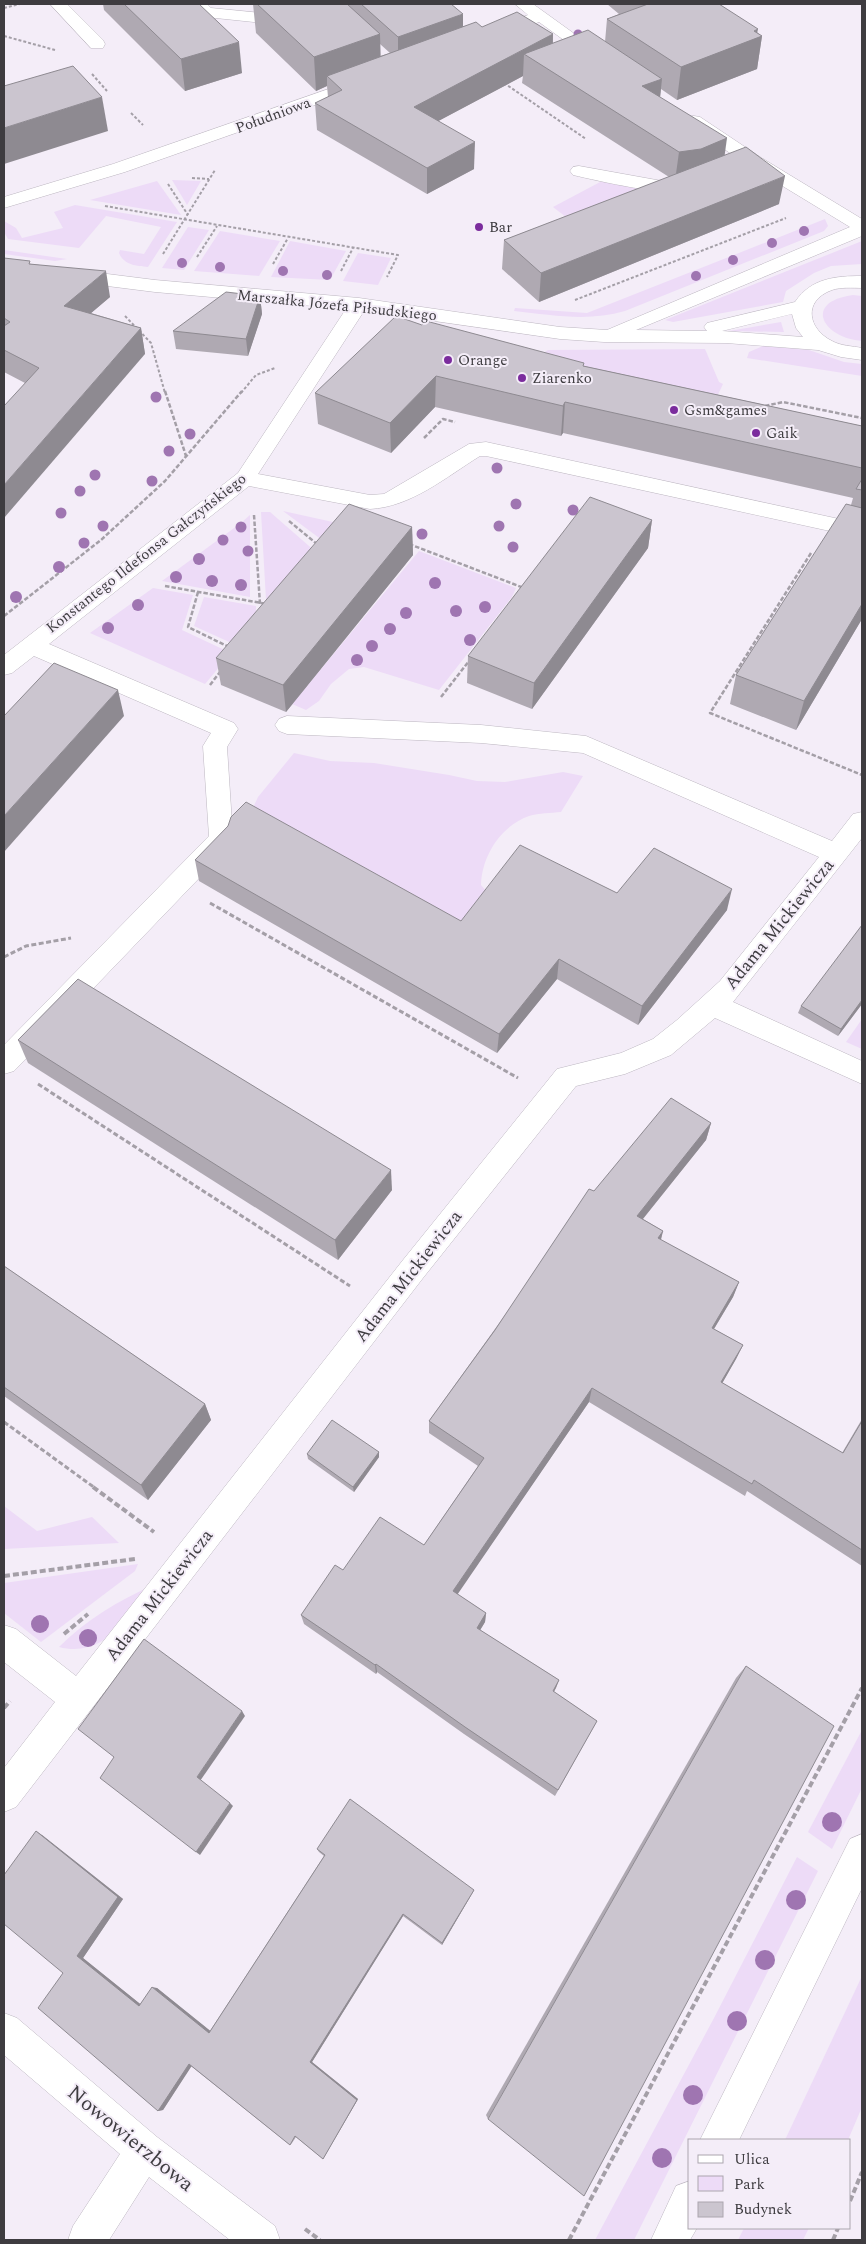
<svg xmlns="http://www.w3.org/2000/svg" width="866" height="2244" font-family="Spectral,serif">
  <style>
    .green { fill: #eddbf7 }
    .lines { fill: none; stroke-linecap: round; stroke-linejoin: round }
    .minor-casing { stroke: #bdb7c1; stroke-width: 1 }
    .path-far3 { stroke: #a49fa7; stroke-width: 2; stroke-dasharray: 3 2; stroke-linecap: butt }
    .path-far2 { stroke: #a49fa7; stroke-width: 2.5; stroke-dasharray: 4.5 2; stroke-linecap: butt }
    .path-far1 { stroke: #a49fa7; stroke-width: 3; stroke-dasharray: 5 2.5; stroke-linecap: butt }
    .path { stroke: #a49fa7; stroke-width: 4; stroke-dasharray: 6 3; stroke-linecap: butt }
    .minor { fill: #fff; fill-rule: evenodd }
    .tree { fill: #9f75b1 }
    .wall { fill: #afa9b2; fill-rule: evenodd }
    .shaded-wall { fill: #8e8a91 }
    .building { fill: #cbc5cf; stroke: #8e8a91 }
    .poi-dot { fill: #7b2c9d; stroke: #f4edf8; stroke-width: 2 }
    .labels { text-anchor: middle; stroke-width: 4; stroke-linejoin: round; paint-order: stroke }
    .far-street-label { font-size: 15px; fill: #3e3c40; stroke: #f4edf8 }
    .far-poi-label { font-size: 15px; fill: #3e3c40; stroke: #f4edf8; text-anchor: start }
    .street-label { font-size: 18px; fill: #3e3c40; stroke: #f4edf8 }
    .near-street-label { font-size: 21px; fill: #3e3c40; stroke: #f4edf8 }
  </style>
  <rect width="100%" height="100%" fill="#f4edf8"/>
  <!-- green -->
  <g class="green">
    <polygon points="172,180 201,181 187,205"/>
    <polygon points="157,181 181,215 90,200"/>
    <polygon points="602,181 675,196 583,230 553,207"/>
    <path d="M 75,205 L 177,222 L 148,267 C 136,266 124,265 119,253 L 120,250 L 144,254 L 161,227 L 106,216 L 79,248 L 8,239 L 4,232 L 4,221 L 16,228 L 22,238 L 63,228 L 54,212 Z"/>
    <path d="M 825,219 L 828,226 L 824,231 L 625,311 C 588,322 552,315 514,311 L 515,308 L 587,313 Z"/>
    <polygon points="188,227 209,230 184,270 162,268"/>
    <polygon points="220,231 280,241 259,276 194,271"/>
    <polygon points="290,241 346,251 330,280 271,277"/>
    <polygon points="862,241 862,264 831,266 814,273 786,291 783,302 673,322 665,320"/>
    <polygon points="4,250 67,259 55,261 4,254"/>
    <polygon points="358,253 391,258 378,285 343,281"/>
    <path d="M 853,295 L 862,296 L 862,341 C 823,338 802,302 853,295 Z"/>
    <polygon points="781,322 784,332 729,331"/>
    <polygon points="763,346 809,350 844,362 862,364 862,376 747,358 749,352"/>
    <polygon points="705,349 719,382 723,384 713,405 542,354 548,350"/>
    <polygon points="283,511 342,524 326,543"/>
    <polygon points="261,512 270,512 317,553 276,600 266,600"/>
    <polygon points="250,515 250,597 162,581 241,523"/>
    <polygon points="419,551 516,588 512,597 439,690 364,667 349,669 331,684 319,701 306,710 292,704"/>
    <polygon points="153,588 193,595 182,630 231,653 205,684 90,633"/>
    <polygon points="204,597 256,606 256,626 238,646 194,626"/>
    <path d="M 294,753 L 330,761 L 374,763 L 449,775 L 477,781 L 505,782 L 563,772 L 583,776 L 561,812 C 551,813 539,813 529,816 C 501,826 482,855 481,885 L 494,900 L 527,962 L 250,814 L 258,797 Z"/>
    <polygon points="862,1019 862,1049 846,1042"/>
    <polygon points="4,1506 37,1531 92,1517 119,1543 4,1549"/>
    <polygon points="138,1564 135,1571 41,1642 4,1613 4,1583"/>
    <path d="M 154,1585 C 130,1615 105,1659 59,1647 C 86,1620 119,1600 154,1585 Z"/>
    <polygon points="862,1730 862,1788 832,1849 808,1832"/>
    <polygon points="797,1857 818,1871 634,2240 595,2240 714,2018"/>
    <polygon points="862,1976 862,2107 848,2140 785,2140"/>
    <polygon points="744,2228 809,2228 803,2240 738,2240"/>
  </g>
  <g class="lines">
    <defs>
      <g id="minor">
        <polygon points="50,4 67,4 103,40 105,44 103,48 91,48"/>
        <polygon points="190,4 207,4 211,8 292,16 298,18 300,21 298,24 292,26 206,17 200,15"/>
        <polygon points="515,4 533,4 608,58 606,62 594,62 539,22 501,37 489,37 487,33 489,29 528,15"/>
        <polygon points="363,77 369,78 372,82 369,86 125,172 4,208 4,197 113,164"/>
        <path d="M 694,116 L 700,117 L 760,157 L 862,219 L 862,236 L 636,330 L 707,331 L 704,327 L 707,323 L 795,302 C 811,278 836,276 862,276 L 862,288 C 852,288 841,287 832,290 C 802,301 808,329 832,341 C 841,346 852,346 862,348 L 862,360 L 841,357 L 818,350 L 726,343 L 604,342 L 560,339 L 364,311 L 258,474 L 370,495 L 384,494 L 469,444 L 486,442 L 862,524 L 862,538 L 486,456 L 480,456 C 446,477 411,507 370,509 L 249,486 L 49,644 L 234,723 L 238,729 L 227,747 L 233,839 L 230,846 L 14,1071 L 4,1074 L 4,1045 L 209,836 L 203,746 L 211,733 L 34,656 L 12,673 L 4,675 L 4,655 L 238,473 L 346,309 L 155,292 L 4,273 L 4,261 L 155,280 L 359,298 L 560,327 L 607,330 L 850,227 L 748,165 L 688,125 L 685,121 L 688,117 ZM 792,314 L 796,328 L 803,337 L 722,331 Z"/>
        <path d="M 579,166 L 662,181 L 692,183 L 695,187 L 692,191 C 668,197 599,181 573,175 L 570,171 L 573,167 Z"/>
        <polygon points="287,716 481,725 586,736 832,841 853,814 862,812 862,838 733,1002 862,1061 862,1084 715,1018 671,1055 625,1074 576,1086 423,1278 16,1807 4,1812 4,1768 55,1702 4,1662 4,1625 16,1629 76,1676 403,1260 557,1069 621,1053 653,1039 677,1020 720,981 819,857 583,753 481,743 287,734 279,731 275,725 279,719"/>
        <polygon points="862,1834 862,1888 739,2140 700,2140 850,1839"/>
        <polygon points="4,2013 17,2018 157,2137 275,2226 280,2240 230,2240 149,2177 109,2240 68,2240 73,2226 120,2154 4,2055"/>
        <polygon points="690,2181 690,2228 697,2228 690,2240 651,2240 676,2186"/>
      </g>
    </defs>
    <!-- minor casing -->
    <use href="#minor" class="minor-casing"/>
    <!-- path-far3 -->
    <g class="path-far3">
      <polyline points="4,8 20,4"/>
      <polyline points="4,36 55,50"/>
      <polyline points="92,74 107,91"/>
      <polyline points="504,83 586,139"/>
      <polyline points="131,113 143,125"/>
      <polyline points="192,178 209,179"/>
      <polyline points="168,184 188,215"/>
      <polyline points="105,206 398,255 387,277"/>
      <polyline points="163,254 215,170"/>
      <polyline points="197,257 217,226"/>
      <polyline points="273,264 288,238"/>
      <polyline points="341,271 353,248"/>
      <polyline points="575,300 786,218"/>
      <polyline points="125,316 151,343 165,393"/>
      <polyline points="241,393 256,375 275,368"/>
    </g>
    <!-- path-far2 -->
    <g class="path-far2">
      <polyline points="165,391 186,456"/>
      <polyline points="765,406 783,402 862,418"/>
      <polyline points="424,438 443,419 455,422"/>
      <polyline points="254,515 260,604"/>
      <polyline points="289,521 317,544"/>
      <polyline points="409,544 524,588"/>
      <polyline points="811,553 710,713 862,775"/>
      <polyline points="165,586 267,604"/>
      <polyline points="198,592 188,627 229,647"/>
      <polyline points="4,616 101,540 165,481 242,391"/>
      <polyline points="210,685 220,672"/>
      <polyline points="441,697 469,661"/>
    </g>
    <!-- path-far1 -->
    <g class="path-far1">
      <polyline points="210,903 518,1078"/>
      <polyline points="4,957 26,946 71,938"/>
      <polyline points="38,1084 350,1286"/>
      <polyline points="4,1422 95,1488"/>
    </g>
    <!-- path -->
    <g class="path">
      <polyline points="93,1487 154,1532"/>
      <polyline points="4,1576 135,1559"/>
      <polyline points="64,1634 88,1614"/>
      <polyline points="4,1708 10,1701"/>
      <polyline points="850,2201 862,2172"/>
      <polyline points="305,2229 320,2240"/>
      <polyline points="569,2240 862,1688"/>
      <polyline points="833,2240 838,2228"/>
    </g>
    <!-- minor -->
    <use href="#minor" class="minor"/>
  </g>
  <!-- trees -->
  <g class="tree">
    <circle cx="578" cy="34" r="4.5"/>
    <circle cx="804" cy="231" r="5"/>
    <circle cx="772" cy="243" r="5"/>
    <circle cx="733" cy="260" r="5"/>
    <circle cx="182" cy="263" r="5"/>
    <circle cx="220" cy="267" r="5"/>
    <circle cx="283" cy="271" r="5"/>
    <circle cx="327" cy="275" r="5"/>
    <circle cx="696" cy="276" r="5"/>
    <circle cx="156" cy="397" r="5.5"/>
    <circle cx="190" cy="434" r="5.5"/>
    <circle cx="169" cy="451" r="5.5"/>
    <circle cx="497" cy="468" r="5.5"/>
    <circle cx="95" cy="475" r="5.5"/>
    <circle cx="152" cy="481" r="5.5"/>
    <circle cx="80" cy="491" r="5.5"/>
    <circle cx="516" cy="504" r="5.5"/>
    <circle cx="573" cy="510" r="5.5"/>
    <circle cx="61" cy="513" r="5.5"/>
    <circle cx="103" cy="526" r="5.5"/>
    <circle cx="499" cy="526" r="5.5"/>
    <circle cx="241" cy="527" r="5.5"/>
    <circle cx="422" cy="534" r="5.5"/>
    <circle cx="223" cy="540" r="5.5"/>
    <circle cx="84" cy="543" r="5.5"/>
    <circle cx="513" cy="547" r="5.5"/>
    <circle cx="248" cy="551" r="5.5"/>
    <circle cx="199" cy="559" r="6"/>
    <circle cx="59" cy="567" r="6"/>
    <circle cx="176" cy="577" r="6"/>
    <circle cx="212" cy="581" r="6"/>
    <circle cx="435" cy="583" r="6"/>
    <circle cx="241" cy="585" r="6"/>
    <circle cx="16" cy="597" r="6"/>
    <circle cx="138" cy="605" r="6"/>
    <circle cx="485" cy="607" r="6"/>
    <circle cx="456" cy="611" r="6"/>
    <circle cx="406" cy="613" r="6"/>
    <circle cx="108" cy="628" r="6"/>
    <circle cx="390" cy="629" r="6"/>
    <circle cx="470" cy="640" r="6"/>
    <circle cx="372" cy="646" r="6"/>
    <circle cx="357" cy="660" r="6"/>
    <circle cx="40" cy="1624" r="9"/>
    <circle cx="88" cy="1638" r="9"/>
    <circle cx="832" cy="1822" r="10"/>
    <circle cx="796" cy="1900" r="10"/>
    <circle cx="765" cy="1960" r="10"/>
    <circle cx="737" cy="2021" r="10"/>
    <circle cx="693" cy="2095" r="10"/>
    <circle cx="662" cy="2158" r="10"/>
  </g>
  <!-- wall -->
  <g class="wall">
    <polygon points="103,4 199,4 242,73 185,91 104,10"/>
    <path d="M 253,4 L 451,4 L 463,26 L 482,27 L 553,34 L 553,43 L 605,42 L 607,19 L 619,14 L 607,4 L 719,4 L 762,36 L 757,69 L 677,100 L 661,89 L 660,97 L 779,204 L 539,302 L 502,269 L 504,240 L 669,177 L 522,83 L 523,76 L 438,121 L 474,169 L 427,194 L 317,130 L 315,103 L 328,97 L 327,86 L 316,91 L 256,33 ZM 380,44 L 390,53 L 380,56 Z"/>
    <polygon points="4,258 31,264 110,297 91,313 141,328 145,354 25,383 4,372"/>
    <polygon points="260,296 262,314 248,356 176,349 173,331"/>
    <polygon points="422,325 584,366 862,426 862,619 796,730 730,704 736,675 851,505 853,498 563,433 561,436 435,407 391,453 318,424 315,393"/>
    <polygon points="652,520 648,548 532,709 467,683 468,656"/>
    <polygon points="412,527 413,555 286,712 221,685 216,658"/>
    <polygon points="195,860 461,921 617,893 727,910 638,1025 557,979 497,1053 199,881"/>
    <polygon points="862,1004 838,1036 798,1013 801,1006"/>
    <polygon points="18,1040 392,1190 338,1260 28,1063"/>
    <polygon points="711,1123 706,1140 643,1219 663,1231 661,1240 739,1282 733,1297 714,1329 743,1345 736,1359 722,1383 842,1453 862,1419 862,1566 747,1491 745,1496 589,1402 457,1594 486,1613 485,1622 480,1630 559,1680 554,1692 597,1721 555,1796 464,1734 377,1672 376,1674 304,1624 301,1615 343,1570 424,1545 478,1466 429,1433 429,1421 594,1191"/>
    <polygon points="4,1266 205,1404 211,1420 148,1500 4,1396"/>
    <polygon points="379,1452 379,1457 354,1492 308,1459 307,1454"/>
    <polygon points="746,1666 488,2119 486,2115 736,1678"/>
    <polygon points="42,1835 123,1899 83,1958 140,2004 157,1988 210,2031 324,1856 319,1852 317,1849 474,1890 442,1945 403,1916 312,2062 358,2099 323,2159 296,2137 292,2143 290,2145 191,2066 163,2110 158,2111 63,1973"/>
  </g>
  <!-- shaded-wall -->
  <g class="shaded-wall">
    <polygon points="463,14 463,37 398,61 398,37"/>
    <polygon points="758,29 756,38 762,36 757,69 677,100 681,67"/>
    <polygon points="380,34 381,67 327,76 327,86 316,91 314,57"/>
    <polygon points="553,34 552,60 524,54 523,76 414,134 414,107"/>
    <polygon points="239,42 242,73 185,91 181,59"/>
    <polygon points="662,79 659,107 642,86"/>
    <polygon points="102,97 108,131 4,164 4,128"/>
    <polygon points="727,138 723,167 675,181 679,152"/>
    <polygon points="475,142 474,169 427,194 427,168"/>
    <polygon points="785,176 779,204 539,302 541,273"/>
    <polygon points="106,271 110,297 70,331 64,306"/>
    <polygon points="260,296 262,314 248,356 246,339"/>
    <polygon points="141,328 145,354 4,518 4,485"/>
    <polygon points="436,376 435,407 391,453 390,423"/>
    <polygon points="565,402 563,433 561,436 563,406"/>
    <polygon points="652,520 648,548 532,709 534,683"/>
    <polygon points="412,527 413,555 286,712 283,685"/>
    <polygon points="862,604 862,619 796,730 804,701"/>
    <polygon points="118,690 124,716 4,852 4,816"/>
    <polygon points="732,889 727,910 638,1025 642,1006"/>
    <polygon points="559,959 557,979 497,1053 499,1034"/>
    <polygon points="862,1000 862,1004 838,1036 841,1029"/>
    <polygon points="711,1123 706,1140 633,1231 637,1216"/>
    <polygon points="391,1170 392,1190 338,1260 335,1240"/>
    <polygon points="663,1231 659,1246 658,1238"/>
    <polygon points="739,1282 733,1297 706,1342 712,1328"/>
    <polygon points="743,1345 736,1359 715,1396 721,1382"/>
    <polygon points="592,1388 589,1402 453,1601 453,1591"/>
    <polygon points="205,1404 211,1420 148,1500 141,1485"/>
    <polygon points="379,1452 379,1457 354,1492 353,1487"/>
    <polygon points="486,1613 485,1622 476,1637 477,1628"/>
    <polygon points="376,1664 377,1672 376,1674 375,1665"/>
    <polygon points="559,1680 556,1688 550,1698 553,1691"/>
    <polygon points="242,1711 245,1716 200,1781 197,1777"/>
    <polygon points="230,1803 233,1806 200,1855 196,1852"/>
    <polygon points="36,1831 42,1835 123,1899 83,1958 144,2007 139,2006 77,1956"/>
    <polygon points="474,1890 473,1892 442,1945 442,1943"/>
    <polygon points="403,1914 403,1916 312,2062 358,2099 323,2159 310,2062"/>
    <polygon points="152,1987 157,1988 213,2033 209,2033"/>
    <polygon points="189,2064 193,2064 163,2110 158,2111"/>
  </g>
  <!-- building -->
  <g class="building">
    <polygon points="124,4 199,4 239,42 181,59"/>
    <polygon points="257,4 347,4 380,34 314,57"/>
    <polygon points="361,4 451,4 463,14 398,37"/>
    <polygon points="648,4 719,4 758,29 754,31 762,36 681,67 607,19"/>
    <polygon points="517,12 553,34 414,107 475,142 427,168 315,103 342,90 327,76 476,22 482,27"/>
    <polygon points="588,30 662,79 642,86 727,138 701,149 679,152 524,54"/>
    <polygon points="73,66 102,97 4,128 4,86"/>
    <polygon points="746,147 785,176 541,273 504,240"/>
    <polygon points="4,258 30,261 29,264 106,271 64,306 141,328 4,485 4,406 39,368 4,350 4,326 10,322 4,318"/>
    <polygon points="226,292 260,296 246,339 173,331"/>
    <polygon points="396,316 422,325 426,321 584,363 583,366 862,426 862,468 565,402 563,406 436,376 390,423 315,393"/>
    <polygon points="862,479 862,490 856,489"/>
    <polygon points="590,497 652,520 534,683 468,656"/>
    <polygon points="349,504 412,527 283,685 216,658"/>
    <polygon points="846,504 862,508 862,604 804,701 736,675"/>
    <polygon points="54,663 118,690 4,816 4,716"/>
    <polygon points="246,802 461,921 520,845 617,893 654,848 732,889 642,1006 559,959 499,1034 195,860 228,826 231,817"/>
    <polygon points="862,925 862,1000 841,1029 801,1006"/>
    <polygon points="78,979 391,1170 335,1240 18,1040"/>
    <polygon points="671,1098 711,1123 637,1216 663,1231 658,1238 739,1282 712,1328 743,1345 721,1382 843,1453 862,1421 862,1550 754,1480 752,1484 592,1388 453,1591 486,1613 477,1628 559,1680 553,1691 597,1721 558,1790 465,1727 376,1664 375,1665 301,1615 335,1565 343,1570 380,1517 424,1545 484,1458 429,1421 495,1330 589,1189 594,1191"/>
    <polygon points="4,1266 205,1404 141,1485 4,1387"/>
    <polygon points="332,1420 379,1452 353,1487 307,1454"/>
    <polygon points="144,1639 242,1711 197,1777 230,1803 196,1852 100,1778 114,1757 78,1729"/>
    <polygon points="746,1666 834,1726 584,2196 488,2119"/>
    <polygon points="350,1799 474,1890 442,1943 403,1914 310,2062 357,2100 323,2159 295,2136 290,2145 189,2064 158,2111 38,2008 63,1973 4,1924 4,1875 36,1831 118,1897 77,1956 139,2006 152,1987 209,2033 325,1855 317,1849"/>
  </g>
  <!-- markers -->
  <g class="poi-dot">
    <circle cx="479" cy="227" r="5"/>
    <circle cx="448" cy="360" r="5"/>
    <circle cx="522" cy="378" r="5"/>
    <circle cx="674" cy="410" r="5"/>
    <circle cx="756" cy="433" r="5"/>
  </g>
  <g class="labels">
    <!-- far-street labels -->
    <g class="far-street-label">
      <text transform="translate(273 115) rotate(-20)" y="5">Południowa</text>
      <text transform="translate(337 305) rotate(6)" y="5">Marszałka Józefa Piłsudskiego</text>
      <text transform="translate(146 553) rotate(-38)" y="5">Konstantego Ildefonsa Gałczyńskiego</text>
    </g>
    <!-- far-poi labels -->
    <g class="far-poi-label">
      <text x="489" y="232">Bar</text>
      <text x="458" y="365">Orange</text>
      <text x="532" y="383">Ziarenko</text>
      <text x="684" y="415">Gsm&amp;games</text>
      <text x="766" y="438">Gaik</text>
    </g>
    <!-- street labels -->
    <g class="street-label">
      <text transform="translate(779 924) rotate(-51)" y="6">Adama Mickiewicza</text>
      <text transform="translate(408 1276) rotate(-52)" y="6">Adama Mickiewicza</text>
      <text transform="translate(159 1595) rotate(-52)" y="6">Adama Mickiewicza</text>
    </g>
    <!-- near-street labels -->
    <g class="near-street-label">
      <text transform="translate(131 2138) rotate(39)" y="7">Nowowierzbowa</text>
    </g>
  </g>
  <!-- border -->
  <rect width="866" height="2244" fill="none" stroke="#3e3c40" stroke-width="10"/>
  <!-- legend -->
  <rect x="688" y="2139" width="162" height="90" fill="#f4edf8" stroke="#aba6ae"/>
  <rect x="698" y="2155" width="25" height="8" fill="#ffffff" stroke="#aba6ae"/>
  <text x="734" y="2164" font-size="15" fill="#3e3c40">Ulica</text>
  <rect x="698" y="2176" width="25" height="15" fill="#eddbf7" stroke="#aba6ae"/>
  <text x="734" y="2189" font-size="15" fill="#3e3c40">Park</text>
  <rect x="698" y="2202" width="25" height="15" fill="#cbc5cf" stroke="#aba6ae"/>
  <text x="734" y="2214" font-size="15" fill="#3e3c40">Budynek</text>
</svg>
